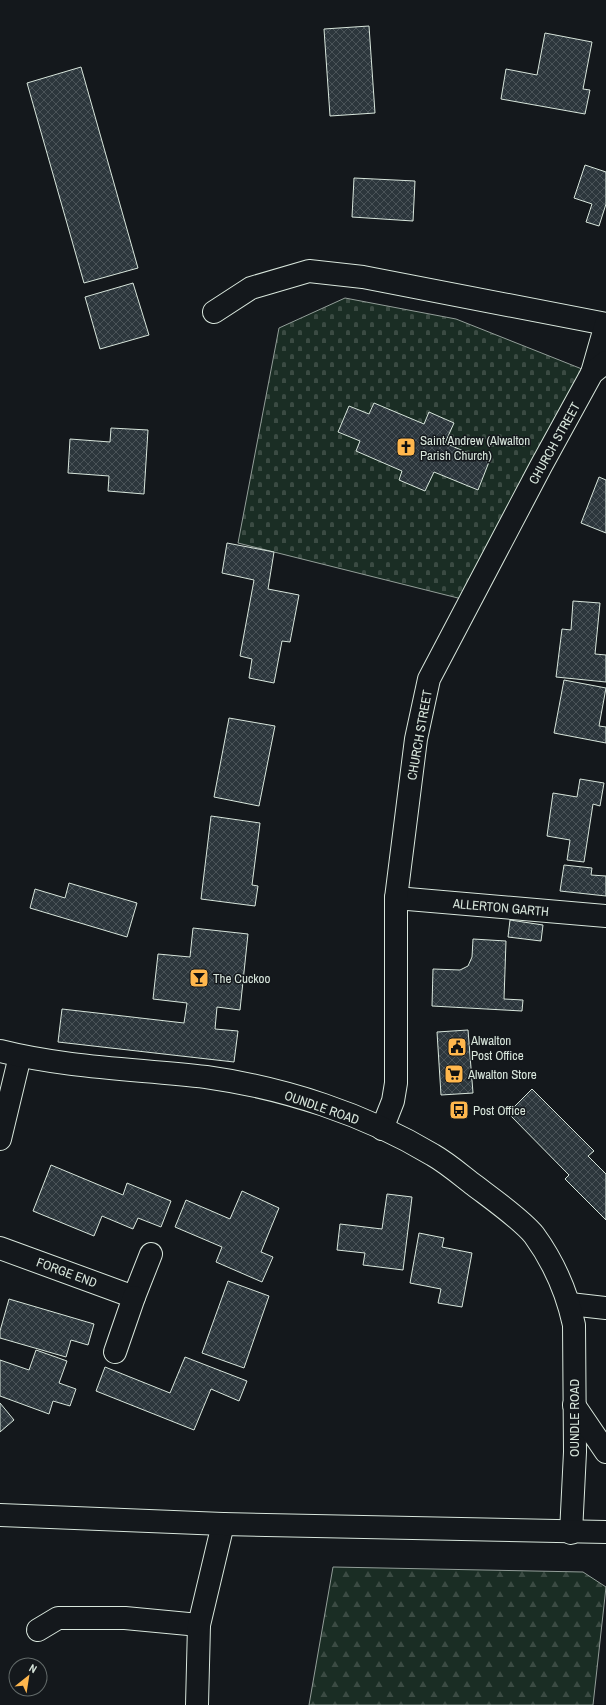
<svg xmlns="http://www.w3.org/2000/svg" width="606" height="1705" font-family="'Archivo Narrow',sans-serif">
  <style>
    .forest { fill: url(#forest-firs); stroke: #939e99 }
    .cemetery { fill: url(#cemetery-stones); stroke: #939e99 }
    .building { fill: url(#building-cross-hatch); stroke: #d8e6dc }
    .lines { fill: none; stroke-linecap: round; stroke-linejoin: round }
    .minor-casing { stroke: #d8e6dc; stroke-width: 24 }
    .major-casing { stroke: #d8e6dc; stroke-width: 24 }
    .minor { stroke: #14181c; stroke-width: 22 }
    .major { stroke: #14181c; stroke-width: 22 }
    .labels { text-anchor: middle; stroke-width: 3; stroke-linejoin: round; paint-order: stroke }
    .poi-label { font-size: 13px; fill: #d8e6dc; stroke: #14181c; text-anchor: start }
    .street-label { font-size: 13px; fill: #d8e6dc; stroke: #14181c }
  </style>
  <defs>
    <pattern id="forest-firs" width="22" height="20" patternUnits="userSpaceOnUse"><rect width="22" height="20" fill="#1a2d24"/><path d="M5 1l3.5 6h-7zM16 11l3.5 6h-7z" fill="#3b4b43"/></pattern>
    <pattern id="cemetery-stones" width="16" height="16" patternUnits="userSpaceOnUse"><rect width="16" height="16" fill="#1a2d24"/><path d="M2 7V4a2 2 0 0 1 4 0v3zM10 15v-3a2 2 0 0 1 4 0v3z" fill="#3b4b43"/></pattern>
    <pattern id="building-cross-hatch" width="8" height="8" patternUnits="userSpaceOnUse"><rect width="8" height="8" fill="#2c363c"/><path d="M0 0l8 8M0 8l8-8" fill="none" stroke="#4a5358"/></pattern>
  </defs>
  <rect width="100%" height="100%" fill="#14181c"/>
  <!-- forest -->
  <polygon class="forest" points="333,1567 583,1572 606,1587 593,1705 309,1705"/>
  <!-- cemetery -->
  <polygon class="cemetery" points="345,298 456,319 592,373 470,601 238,543 279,328"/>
  <!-- building -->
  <g class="building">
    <polygon points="369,26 375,113 330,116 324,29"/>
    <polygon points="545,33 592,42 583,89 590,90 585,114 501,99 506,69 537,75"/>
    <polygon points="81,67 138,268 84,283 27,83"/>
    <polygon points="585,165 606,172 606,204 599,226 586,222 592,204 574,198"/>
    <polygon points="354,178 415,181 413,221 352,217"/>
    <polygon points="133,283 149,335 100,349 85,297"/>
    <polygon points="374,403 424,424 429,412 454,423 445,443 489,462 478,490 434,472 425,491 399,480 402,471 356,451 360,441 338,432 349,406 369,414"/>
    <polygon points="111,428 148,430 144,494 108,491 109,476 68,473 70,439 110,442"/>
    <polygon points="599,477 606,480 606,533 581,523"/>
    <polygon points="227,543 274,552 268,589 299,595 290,642 282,641 274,683 249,678 252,659 240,656 254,580 222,573"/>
    <polygon points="573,601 600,603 595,654 606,655 606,682 556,677 562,629 571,630"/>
    <polygon points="564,680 606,688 599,726 606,727 606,743 554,733"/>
    <polygon points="229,718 275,726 259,806 214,797"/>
    <polygon points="580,779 604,783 600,806 593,804 584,862 567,860 570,840 547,836 553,793 577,797"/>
    <polygon points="211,816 260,823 252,885 258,886 255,906 201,899"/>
    <polygon points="564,865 592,868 591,875 606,876 606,896 560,891"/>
    <polygon points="69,883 137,903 127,937 30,908 35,889 65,898"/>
    <polygon points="510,920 543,925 541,941 508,937"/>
    <polygon points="193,928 248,934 240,1010 217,1007 215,1029 238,1031 234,1062 58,1042 62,1009 184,1023 187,1003 153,999 158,954 190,957"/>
    <polygon points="473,939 506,941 504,999 523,1000 522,1011 432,1006 433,969 460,970 468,966 472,957"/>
    <polygon points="468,1030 473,1093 441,1095 437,1032"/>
    <polygon points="532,1089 594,1151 588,1156 606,1174 606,1220 565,1179 569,1175 508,1113"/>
    <polygon points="51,1165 123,1195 127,1183 171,1201 161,1227 138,1218 133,1229 102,1216 94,1236 33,1211"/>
    <polygon points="242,1191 279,1208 261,1252 273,1257 262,1282 216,1262 222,1247 175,1227 186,1200 230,1219"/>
    <polygon points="387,1194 412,1197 403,1270 363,1265 365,1253 337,1250 340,1224 382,1229"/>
    <polygon points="419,1233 444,1238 442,1247 472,1253 462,1307 438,1303 441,1289 410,1283"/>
    <polygon points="228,1281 269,1296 244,1368 202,1353"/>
    <polygon points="9,1299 94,1324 88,1345 71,1340 66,1357 0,1338 0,1331"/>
    <polygon points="36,1350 67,1361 59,1383 76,1389 70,1406 53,1401 49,1414 0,1396 0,1360 29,1370"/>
    <polygon points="185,1357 247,1381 239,1401 211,1389 194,1430 96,1391 105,1367 170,1393"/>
    <polygon points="0,1403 14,1420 0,1432"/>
  </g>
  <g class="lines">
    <defs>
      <g id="minor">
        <polyline points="214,312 251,288 309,271 363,277 606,324"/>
        <polyline points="592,373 606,324"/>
        <polyline points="396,898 606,916"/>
        <polyline points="382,1129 393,1101 396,1083 396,898 416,739 429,679 541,466 592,373 606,362"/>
        <polyline points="0,1139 20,1056"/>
        <polyline points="0,1248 134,1297 151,1254"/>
        <polyline points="570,1304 606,1308"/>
        <polyline points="115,1352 134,1297"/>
        <polyline points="38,1630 58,1618 125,1618 199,1625"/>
        <polyline points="197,1705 199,1625 223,1524"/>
      </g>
      <g id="major">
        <path d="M 0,1051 C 67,1068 137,1069 206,1077 C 284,1088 365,1114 433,1155 C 447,1163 461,1175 474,1185 C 491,1198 521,1219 534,1235 C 553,1261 567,1293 574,1325 L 575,1452 L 571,1533"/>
        <polyline points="574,1405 606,1452"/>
        <polyline points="0,1515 223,1524 606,1532"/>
      </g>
    </defs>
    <!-- minor casing -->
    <use href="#minor" class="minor-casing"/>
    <!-- major casing -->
    <use href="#major" class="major-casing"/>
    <!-- minor -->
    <use href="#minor" class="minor"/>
    <!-- major -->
    <use href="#major" class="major"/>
  </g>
  <!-- icons -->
  <defs>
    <symbol id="church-square" viewBox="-11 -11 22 22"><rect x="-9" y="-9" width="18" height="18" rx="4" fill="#ffb74d" stroke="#14181c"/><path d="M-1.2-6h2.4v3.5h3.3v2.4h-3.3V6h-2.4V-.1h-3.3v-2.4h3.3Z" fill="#111"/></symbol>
    <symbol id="bar-square" viewBox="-11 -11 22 22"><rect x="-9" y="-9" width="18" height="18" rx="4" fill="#ffb74d" stroke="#14181c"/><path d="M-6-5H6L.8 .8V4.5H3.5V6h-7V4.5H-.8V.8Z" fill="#111"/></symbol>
    <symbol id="civic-square" viewBox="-11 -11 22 22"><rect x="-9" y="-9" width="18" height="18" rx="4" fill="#ffb74d" stroke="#14181c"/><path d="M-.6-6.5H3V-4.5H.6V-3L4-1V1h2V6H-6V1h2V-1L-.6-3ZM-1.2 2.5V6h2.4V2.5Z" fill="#111"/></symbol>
    <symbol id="supermarket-square" viewBox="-11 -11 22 22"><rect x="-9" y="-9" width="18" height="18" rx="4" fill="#ffb74d" stroke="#14181c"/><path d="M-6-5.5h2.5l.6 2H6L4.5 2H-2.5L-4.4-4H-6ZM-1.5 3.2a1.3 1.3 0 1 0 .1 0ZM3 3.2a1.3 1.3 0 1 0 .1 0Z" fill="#111"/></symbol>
    <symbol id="bus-square" viewBox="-11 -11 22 22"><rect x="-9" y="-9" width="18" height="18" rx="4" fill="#ffb74d" stroke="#14181c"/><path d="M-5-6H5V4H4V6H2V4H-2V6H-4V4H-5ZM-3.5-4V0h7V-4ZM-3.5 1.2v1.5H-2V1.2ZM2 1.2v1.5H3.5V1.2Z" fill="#111"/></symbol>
  </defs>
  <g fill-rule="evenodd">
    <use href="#church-square" x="395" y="436" width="22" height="22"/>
    <use href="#bar-square" x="188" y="967" width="22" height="22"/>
    <use href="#civic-square" x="446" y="1036" width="22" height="22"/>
    <use href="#supermarket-square" x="443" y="1063" width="22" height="22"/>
    <use href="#bus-square" x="448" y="1099" width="22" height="22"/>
  </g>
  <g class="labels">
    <!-- poi labels -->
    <g class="poi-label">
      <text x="420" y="445">Saint Andrew (Alwalton<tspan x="420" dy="15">Parish Church)</tspan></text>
      <text x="213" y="983">The Cuckoo</text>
      <text x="471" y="1045">Alwalton<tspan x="471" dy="15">Post Office</tspan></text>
      <text x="468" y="1079">Alwalton Store</text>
      <text x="473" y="1115">Post Office</text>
    </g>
    <!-- street labels -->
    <g class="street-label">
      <text transform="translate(554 443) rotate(-61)" y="5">CHURCH STREET</text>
      <text transform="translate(419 735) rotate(-80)" y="5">CHURCH STREET</text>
      <text transform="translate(501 907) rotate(5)" y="5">ALLERTON GARTH</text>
      <text transform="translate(322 1107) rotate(19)" y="5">OUNDLE ROAD</text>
      <text transform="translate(67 1272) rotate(20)" y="5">FORGE END</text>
      <text transform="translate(574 1418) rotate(-90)" y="5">OUNDLE ROAD</text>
    </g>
  </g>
  <!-- north arrow -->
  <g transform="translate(28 1677) rotate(30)"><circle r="19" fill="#14181c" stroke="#626a69"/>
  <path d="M0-3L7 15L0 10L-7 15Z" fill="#ffb74d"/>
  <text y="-6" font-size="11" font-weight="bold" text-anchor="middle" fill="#d8e6dc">N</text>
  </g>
</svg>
